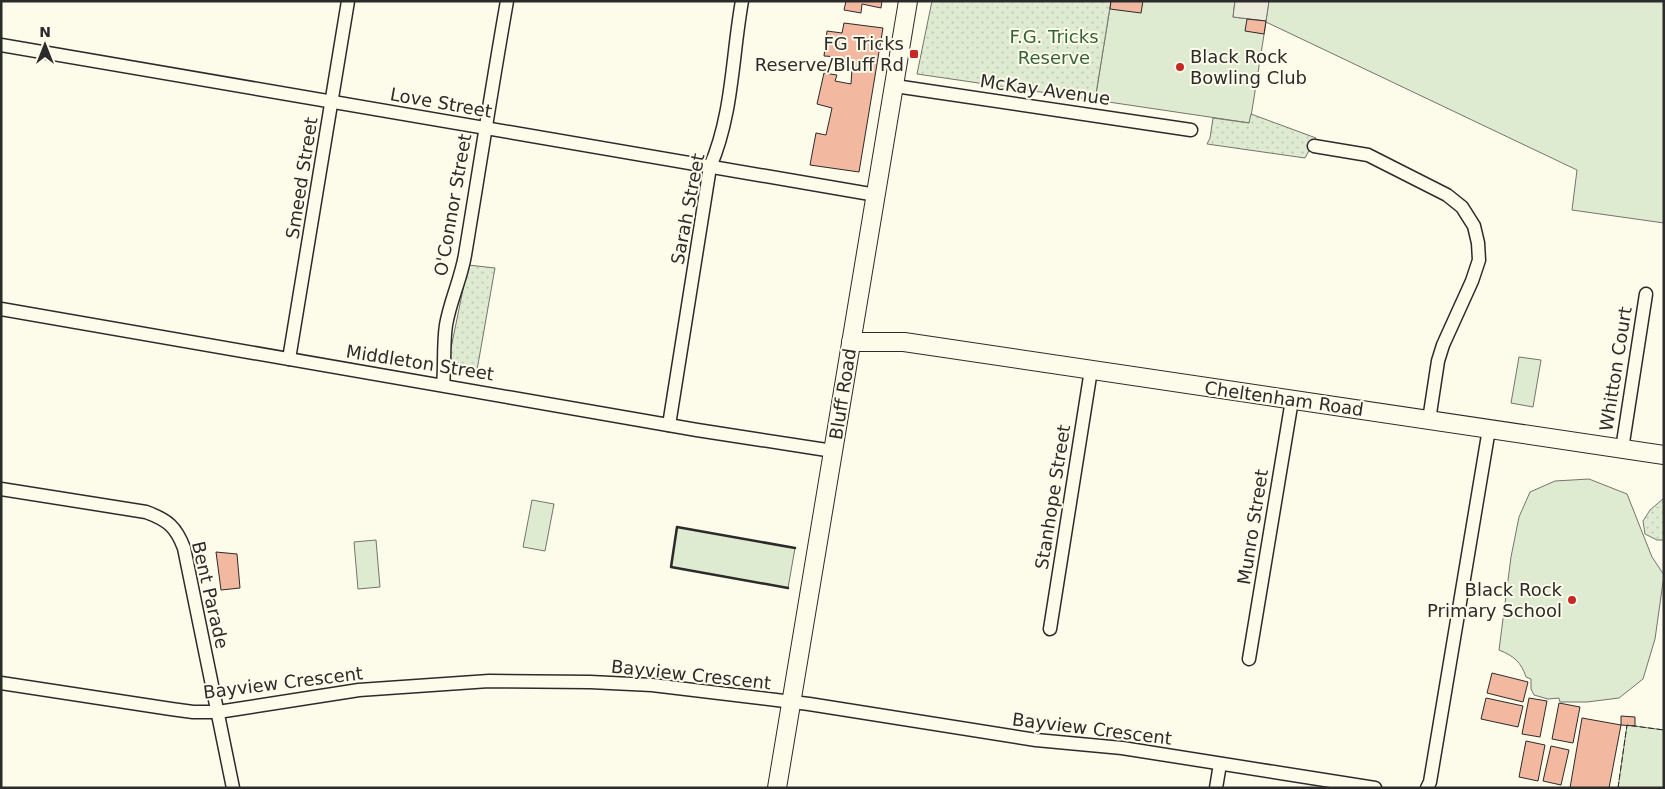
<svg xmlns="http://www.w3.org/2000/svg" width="1665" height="789" font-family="'DejaVu Sans',sans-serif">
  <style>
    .grass { fill: #deebd1; stroke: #74746e }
    .park { fill: url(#park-dots); stroke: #74746e }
    .parking { fill: #eceadb; stroke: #74746e }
    .building { fill: #f2b8a0; stroke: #2b2b2b }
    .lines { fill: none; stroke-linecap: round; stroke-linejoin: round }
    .street-casing { stroke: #2b2b2b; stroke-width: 15 }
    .secondary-casing { stroke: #2b2b2b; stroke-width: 20 }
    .street { stroke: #fdfbea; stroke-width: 12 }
    .secondary { stroke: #fdfbea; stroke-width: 18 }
    .fence { stroke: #2b2b2b; stroke-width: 1; stroke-dasharray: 6 2.5; stroke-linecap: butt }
    .wall { stroke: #2b2b2b; stroke-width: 2.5 }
    .poi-dot { fill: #c62828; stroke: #fdfbea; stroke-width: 2 }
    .labels { text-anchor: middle; stroke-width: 4; stroke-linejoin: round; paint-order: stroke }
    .park-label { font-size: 18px; fill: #34623c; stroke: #fdfbea }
    .poi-label { font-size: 18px; fill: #2b2b2b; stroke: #fdfbea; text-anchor: end }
    .street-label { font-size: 18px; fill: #2b2b2b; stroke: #fdfbea }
  </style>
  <defs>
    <pattern id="park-dots" width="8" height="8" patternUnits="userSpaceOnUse" patternTransform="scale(1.25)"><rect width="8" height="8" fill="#deebd1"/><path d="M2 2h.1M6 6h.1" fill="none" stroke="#bfcab4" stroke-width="1.8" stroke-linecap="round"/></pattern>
  </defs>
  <rect width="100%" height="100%" fill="#fdfbea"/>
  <!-- grass -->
  <g class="grass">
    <polygon points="1111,1 1235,1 1233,17 1266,21 1269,1 1664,1 1664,223 1572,210 1577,170 1266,22 1250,123 1095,100"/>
    <polygon points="1519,357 1541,360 1533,407 1511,403"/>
    <path d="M 1589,479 L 1627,494 L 1652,557 L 1664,575 L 1655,639 L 1643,679 L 1619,698 L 1587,702 L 1560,702 L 1559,698 L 1548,699 L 1534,695 L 1531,689 L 1531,679 L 1526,677 C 1521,662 1514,656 1499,650 L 1511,557 L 1519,517 L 1530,492 L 1555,481 Z"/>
    <polygon points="532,500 554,504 545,551 523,547"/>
    <polygon points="677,527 795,548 788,588 671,567"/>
    <polygon points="376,540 380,587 358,589 354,542"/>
    <polygon points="1627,725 1664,730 1664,788 1618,788"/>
  </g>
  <!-- park -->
  <g class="park">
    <polygon points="932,1 1111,1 1095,100 917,74"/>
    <polygon points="1251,114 1316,138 1305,158 1207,144 1210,138 1213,118 1249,123"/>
    <polygon points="468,265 495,268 477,370 452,366 450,353"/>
    <polygon points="1664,498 1664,540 1657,540 1645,534 1643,521 1650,510"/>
  </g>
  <!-- parking -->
  <polygon class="parking" points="1235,1 1269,1 1266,21 1233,17"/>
  <!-- building -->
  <g class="building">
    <polygon points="846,1 882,1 881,8 862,4 861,13 844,10"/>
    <polygon points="1111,1 1143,1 1141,13 1110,9"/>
    <polygon points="1247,19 1266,21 1264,34 1245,31"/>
    <polygon points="844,23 883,28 859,172 810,165 816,133 826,135 832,108 817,104 824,73 837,75 835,81 851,84 852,69 839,67 840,57 824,56 827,31 842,33"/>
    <polygon points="216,552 237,554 240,588 221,590"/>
    <polygon points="1492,673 1528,682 1523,702 1487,693"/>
    <polygon points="1486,698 1523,706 1518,727 1481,719"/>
    <polygon points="1529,698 1547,701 1540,737 1522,734"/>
    <polygon points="1559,703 1580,707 1573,743 1552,739"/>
    <polygon points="1621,716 1635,717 1635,726 1621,725"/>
    <polygon points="1582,718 1621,725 1609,788 1570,788"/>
    <polygon points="1526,741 1545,745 1538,781 1519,777"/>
    <polygon points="1551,746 1569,750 1561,785 1543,781"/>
  </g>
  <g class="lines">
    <defs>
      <g id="street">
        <polyline points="1,45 876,195"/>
        <polyline points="895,86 1191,130"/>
        <polyline points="1314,146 1368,155 1447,195 1462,207 1474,226 1478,243 1479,260 1472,281 1443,345 1438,361 1429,420"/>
        <polyline points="1,309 697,430 833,451"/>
        <polyline points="289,359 348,1"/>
        <path d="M 443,385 C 445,365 443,345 446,325 C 450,301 461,279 465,255 C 479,171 492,86 507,1"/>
        <path d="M 669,425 L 710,167 C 733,114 732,56 742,1"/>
        <polyline points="1622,449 1646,294"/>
        <path d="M 1,489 L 146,512 C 168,520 176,527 184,548 L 233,788"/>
        <polyline points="1050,629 1091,370"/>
        <polyline points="1249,659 1292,400"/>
        <polyline points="1,683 171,709 193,712 218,712 359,690 489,681 590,682 652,685 809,704 1036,740 1122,748 1375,788"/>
        <polyline points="1216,788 1220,764"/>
        <polyline points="1427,788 1430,782 1489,429"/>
      </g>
      <g id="secondary">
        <polyline points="851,342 904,342 1664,455"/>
        <polyline points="777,788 908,1"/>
      </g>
    </defs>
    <!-- street casing -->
    <use href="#street" class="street-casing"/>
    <!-- secondary casing -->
    <use href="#secondary" class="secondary-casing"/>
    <!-- street -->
    <use href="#street" class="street"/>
    <!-- secondary -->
    <use href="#secondary" class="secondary"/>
    <!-- fence -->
    <polyline class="fence" points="1618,788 1627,725 1664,730"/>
    <!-- wall -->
    <polyline class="wall" points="788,588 671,567 677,527 795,548"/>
  </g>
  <!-- markers -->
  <g class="poi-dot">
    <rect x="909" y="49" width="10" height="10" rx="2.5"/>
    <circle cx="1180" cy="67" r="5"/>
    <circle cx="1572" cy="600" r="5"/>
  </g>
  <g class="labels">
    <!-- park labels -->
    <g class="park-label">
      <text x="1054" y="43">F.G. Tricks<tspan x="1054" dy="21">Reserve</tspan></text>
    </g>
    <!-- poi labels -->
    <g class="poi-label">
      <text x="904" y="50">FG Tricks<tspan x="904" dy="21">Reserve/Bluff Rd</tspan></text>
      <text x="1190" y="63" text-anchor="start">Black Rock<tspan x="1190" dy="21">Bowling Club</tspan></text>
      <text x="1562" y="596">Black Rock<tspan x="1562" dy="21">Primary School</tspan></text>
    </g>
    <!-- street labels -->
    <g class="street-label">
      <text transform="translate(1045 90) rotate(8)" y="6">McKay Avenue</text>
      <text transform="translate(441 103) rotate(10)" y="6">Love Street</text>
      <text transform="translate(302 178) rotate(-81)" y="6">Smeed Street</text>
      <text transform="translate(453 205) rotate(-80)" y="6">O'Connor Street</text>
      <text transform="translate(688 209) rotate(-79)" y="6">Sarah Street</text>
      <text transform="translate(420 363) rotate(9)" y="6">Middleton Street</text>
      <text transform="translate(1616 369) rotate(-81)" y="6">Whitton Court</text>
      <text transform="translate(843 394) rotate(-81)" y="6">Bluff Road</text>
      <text transform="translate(1284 399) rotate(8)" y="6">Cheltenham Road</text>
      <text transform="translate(1053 497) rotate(-81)" y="6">Stanhope Street</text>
      <text transform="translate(1253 527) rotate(-81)" y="6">Munro Street</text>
      <text transform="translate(210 595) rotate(77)" y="6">Bent Parade</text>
      <text transform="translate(691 675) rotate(6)" y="6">Bayview Crescent</text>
      <text transform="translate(283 683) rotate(-7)" y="6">Bayview Crescent</text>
      <text transform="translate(1092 729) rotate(7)" y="6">Bayview Crescent</text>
    </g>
  </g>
  <!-- border -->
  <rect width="1665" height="789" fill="none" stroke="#2b2b2b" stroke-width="5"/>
  <!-- north arrow -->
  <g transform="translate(45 45)" stroke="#fdfbea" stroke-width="4" paint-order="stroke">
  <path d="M0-4L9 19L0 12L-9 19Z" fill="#2b2b2b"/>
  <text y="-8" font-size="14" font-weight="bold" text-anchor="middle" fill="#2b2b2b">N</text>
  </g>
</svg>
